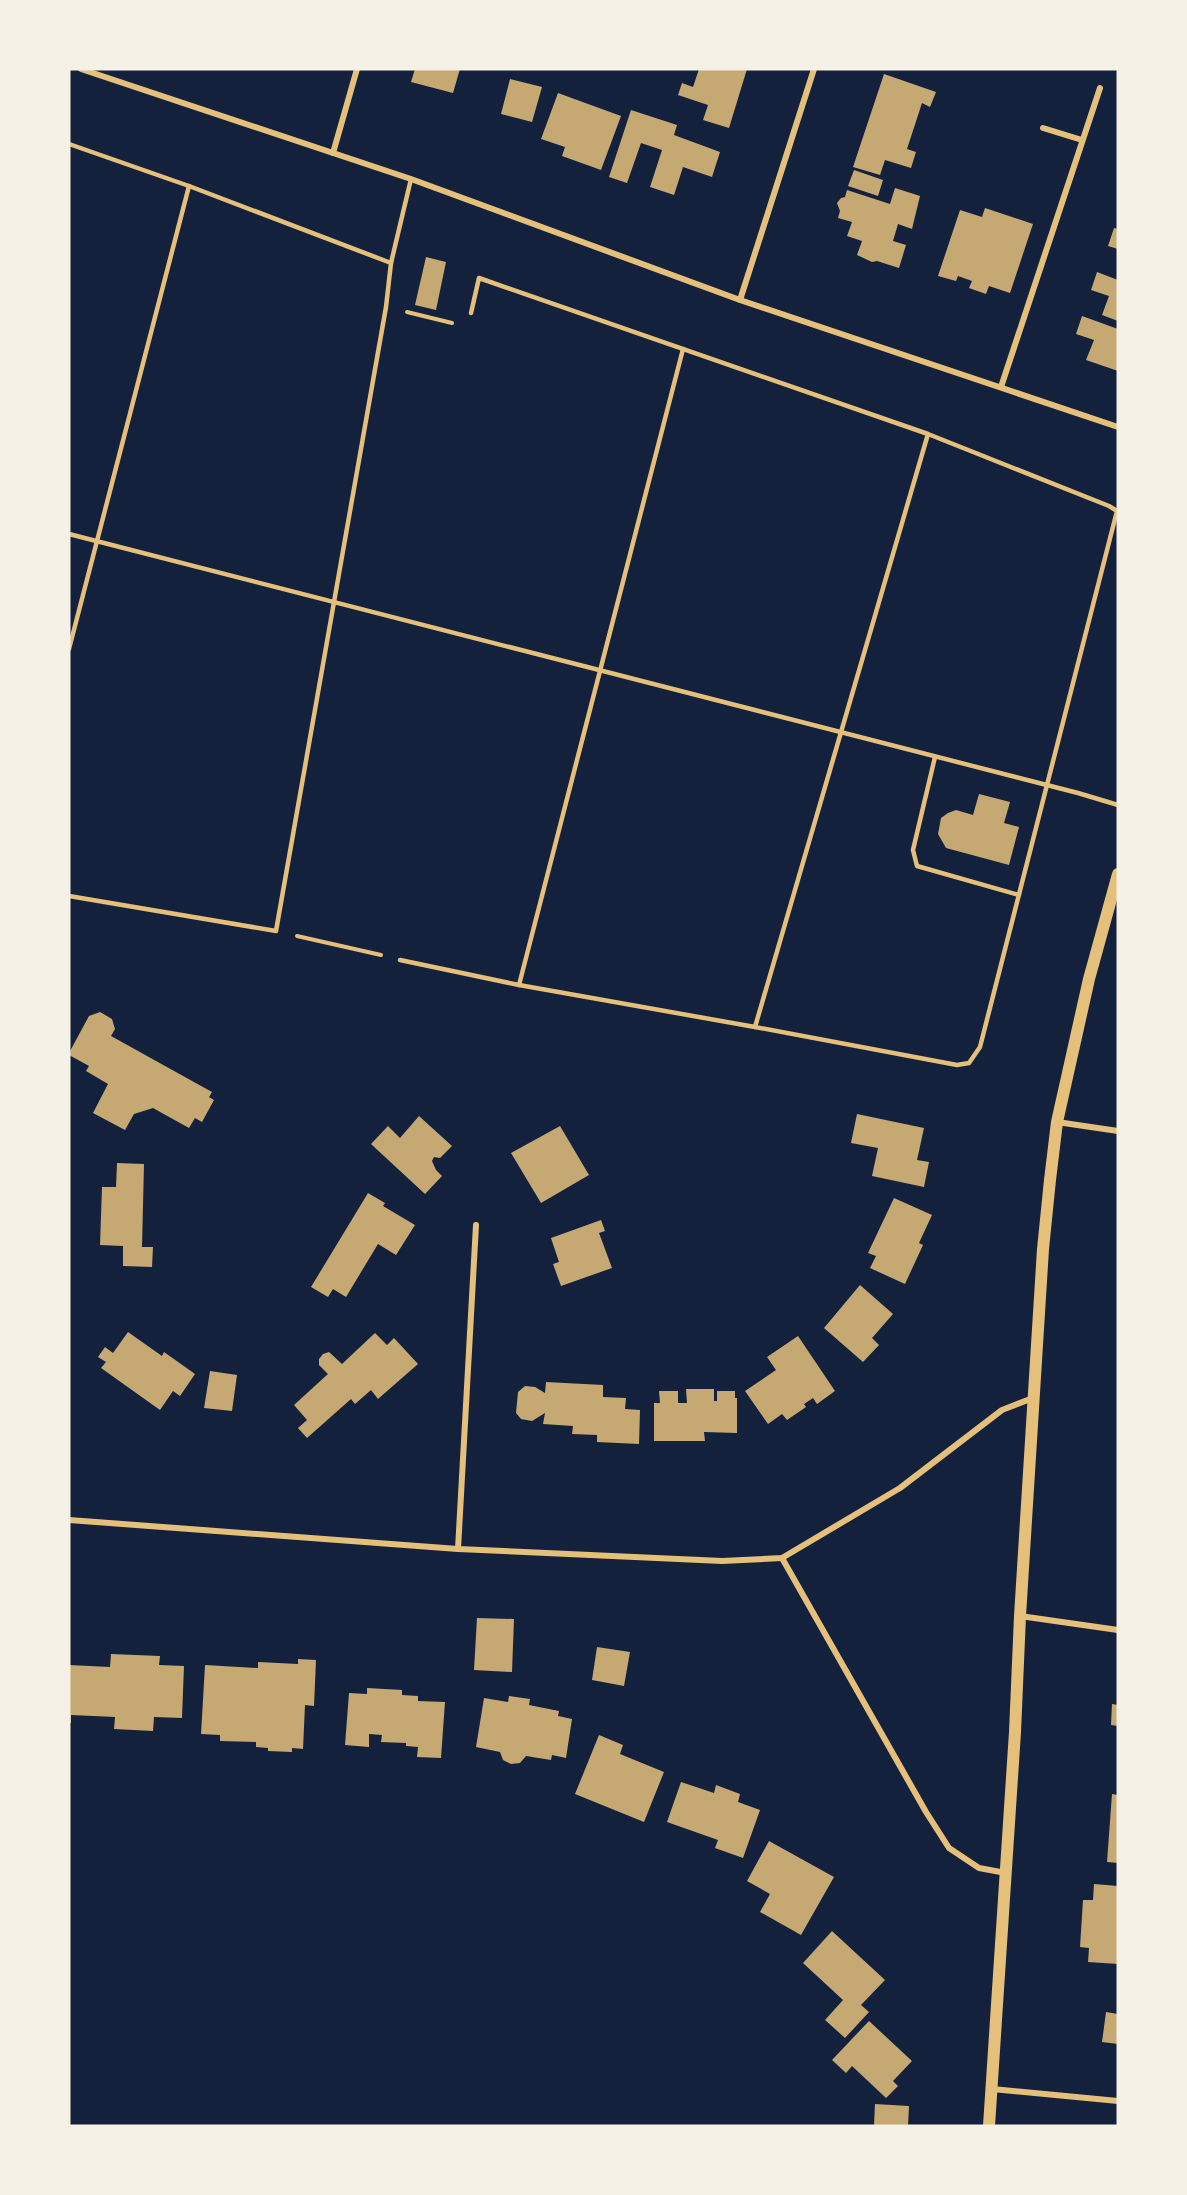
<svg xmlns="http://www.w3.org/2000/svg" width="1187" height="2195" font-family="'Alegreya Sans',sans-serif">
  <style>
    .building { fill: #c6a872 }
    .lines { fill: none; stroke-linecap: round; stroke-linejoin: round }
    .path { stroke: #e5c07b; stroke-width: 4 }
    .service { stroke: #e5c07b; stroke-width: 4.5 }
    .minor { stroke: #e5c07b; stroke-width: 6 }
    .secondary { stroke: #e5c07b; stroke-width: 12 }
  </style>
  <rect width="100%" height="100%" fill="#14213d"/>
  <!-- building -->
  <g class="building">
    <polygon points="415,69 460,69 453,93 411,82"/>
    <polygon points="699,69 747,69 729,128 703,120 708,105 678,95 682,83 693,87"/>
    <polygon points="884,74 936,92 930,107 922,103 907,149 916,152 911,168 885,160 880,175 853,167"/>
    <polygon points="510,79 542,87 532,122 501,114"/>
    <polygon points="558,93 621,116 601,170 562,156 565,147 541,139"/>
    <polygon points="631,110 677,125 674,135 720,152 712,177 683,167 674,195 650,187 662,150 641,143 627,183 609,177"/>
    <polygon points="854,170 883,180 878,196 848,186"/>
    <polygon points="895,188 920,196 912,229 898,224 893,241 906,245 899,268 877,261 872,262 857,255 862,241 847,236 852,222 838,218 840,211 837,203 841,198 845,197 847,190 890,204"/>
    <polygon points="985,208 1033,224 1010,293 989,286 986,294 969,288 972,281 958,276 956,281 938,276 960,210 982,217"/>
    <polygon points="1114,228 1118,229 1118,249 1108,246"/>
    <polygon points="426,257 446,262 436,310 415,305"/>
    <polygon points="1097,272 1118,280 1118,321 1102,315 1109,296 1091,290"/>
    <polygon points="1082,316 1118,329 1118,371 1086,360 1094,340 1076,334"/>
    <polygon points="979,794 1010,802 1004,823 1019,827 1009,865 946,848 938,834 941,818 948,813 956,810 973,815"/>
    <polygon points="100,1012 112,1019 115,1029 111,1036 212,1092 209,1097 214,1100 202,1122 195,1118 189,1128 153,1108 134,1114 125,1130 93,1113 108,1084 86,1071 89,1066 69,1055 69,1053 89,1016"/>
    <polygon points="857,1114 924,1128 917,1160 929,1162 924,1187 872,1176 878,1148 851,1143"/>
    <polygon points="419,1116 452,1146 440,1158 434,1157 432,1161 436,1170 442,1176 425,1194 371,1144 388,1126 400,1138"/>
    <polygon points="560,1126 589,1175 541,1203 511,1153"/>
    <polygon points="117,1163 144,1164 142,1247 153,1247 152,1267 123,1266 123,1246 100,1245 102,1187 116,1187"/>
    <polygon points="368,1193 385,1203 383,1206 415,1225 396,1255 378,1244 346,1297 333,1289 328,1297 311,1287"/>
    <polygon points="894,1198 932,1215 919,1243 923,1245 905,1284 870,1268 876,1256 868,1253"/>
    <polygon points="601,1220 605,1231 599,1233 612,1268 561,1286 553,1264 559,1262 551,1238"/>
    <polygon points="860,1285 893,1314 872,1338 879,1345 863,1362 824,1328"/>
    <polygon points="128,1332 162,1356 164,1352 195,1374 180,1396 173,1391 160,1410 101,1368 106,1362 98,1357 105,1347 113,1353"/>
    <polygon points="375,1333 387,1345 394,1338 418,1364 378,1399 371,1390 355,1404 351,1399 307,1438 298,1428 307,1420 294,1405 328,1374 319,1365 319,1359 323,1354 329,1352 342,1364"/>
    <polygon points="798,1336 835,1391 817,1404 813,1398 804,1404 806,1407 787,1420 782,1414 768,1424 745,1391 776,1370 767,1357"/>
    <polygon points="210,1371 237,1375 232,1411 204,1408"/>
    <polygon points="546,1382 603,1385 603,1397 626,1398 625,1409 640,1410 639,1444 597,1442 597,1435 572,1434 573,1426 543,1424 545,1413 532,1421 521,1419 516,1413 518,1392 525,1386 535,1387 545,1393"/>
    <polygon points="686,1389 714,1389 714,1401 717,1401 717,1391 735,1391 735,1398 737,1398 737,1433 704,1432 705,1441 654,1441 654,1403 660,1403 659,1391 678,1391 678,1403 687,1403"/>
    <polygon points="477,1618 514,1619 512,1672 474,1670"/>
    <polygon points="597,1647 630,1652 624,1686 592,1680"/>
    <polygon points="111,1654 160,1656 159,1665 184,1666 182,1718 154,1717 153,1731 114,1729 115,1717 71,1715 71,1723 69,1723 69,1665 110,1667"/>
    <polygon points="298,1659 316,1660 314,1706 305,1705 303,1749 292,1748 292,1752 268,1751 268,1748 256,1747 256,1742 220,1741 220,1735 201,1734 205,1665 258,1668 258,1662 298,1664"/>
    <polygon points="367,1688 402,1690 402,1695 418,1696 418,1701 445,1702 441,1758 417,1757 418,1747 406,1746 406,1743 381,1742 382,1735 369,1734 369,1747 345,1745 349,1693 367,1694"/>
    <polygon points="509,1696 530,1699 529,1705 559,1711 558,1716 572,1719 566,1758 552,1755 551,1760 526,1756 520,1763 511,1764 503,1760 500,1752 476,1747 484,1698 508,1702"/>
    <polygon points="1112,1704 1118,1705 1118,1726 1111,1725"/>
    <polygon points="599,1735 623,1745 620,1754 664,1772 644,1822 575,1794"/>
    <polygon points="681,1782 714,1793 716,1785 740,1794 738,1802 760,1810 743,1858 715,1848 718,1840 667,1822"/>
    <polygon points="1112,1794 1118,1795 1118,1863 1107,1862"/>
    <polygon points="769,1841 834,1877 801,1935 760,1912 770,1894 747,1881"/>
    <polygon points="1094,1884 1118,1886 1118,1964 1088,1962 1089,1948 1080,1947 1083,1900 1093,1900"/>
    <polygon points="832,1931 885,1980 861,2005 869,2012 845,2038 825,2020 843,2000 803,1963"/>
    <polygon points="1106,2012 1118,2014 1118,2044 1102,2042"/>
    <polygon points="869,2021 912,2061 893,2081 898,2086 886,2098 852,2066 846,2073 832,2060"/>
    <polygon points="875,2104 909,2106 908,2126 874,2125"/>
  </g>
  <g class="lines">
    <!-- path -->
    <g class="path">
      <polyline points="407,312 452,323"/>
      <polyline points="297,936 381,955"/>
    </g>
    <!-- service -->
    <g class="service">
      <polyline points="69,144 189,186 391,263 386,307 276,931 69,896"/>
      <polyline points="391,263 411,179"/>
      <polyline points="471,313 479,278 928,434 1109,506 1117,511 980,1047 969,1063 957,1065 755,1027 928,434"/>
      <polyline points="69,534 1078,793 1118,805"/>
      <polyline points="69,649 189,186"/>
      <polyline points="935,757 913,850 917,866 1019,895"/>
      <polyline points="400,960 519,985 755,1027"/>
      <polyline points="519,985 683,349"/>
    </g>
    <!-- minor -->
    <g class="minor">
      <polyline points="81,69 411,179 740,300 1118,427"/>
      <polyline points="1043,128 1082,140"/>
      <polyline points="333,153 357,69"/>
      <polyline points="740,300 814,69"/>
      <polyline points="1001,387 1100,88"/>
      <polyline points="1057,1122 1118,1131"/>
      <polyline points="69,1520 458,1549 722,1561 782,1558 900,1488 1002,1410 1033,1398"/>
      <polyline points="458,1549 476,1225"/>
      <polyline points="782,1558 926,1812 949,1848 979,1868 1006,1873"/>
      <polyline points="1020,1616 1118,1630"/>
      <polyline points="992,2089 1118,2101"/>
    </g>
    <!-- secondary -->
    <polyline class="secondary" points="989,2126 1015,1732 1020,1616 1043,1249 1050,1180 1057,1122 1089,979 1118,874"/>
  </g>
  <!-- border -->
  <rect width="1187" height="2195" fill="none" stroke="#f6f1e7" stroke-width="141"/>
</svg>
